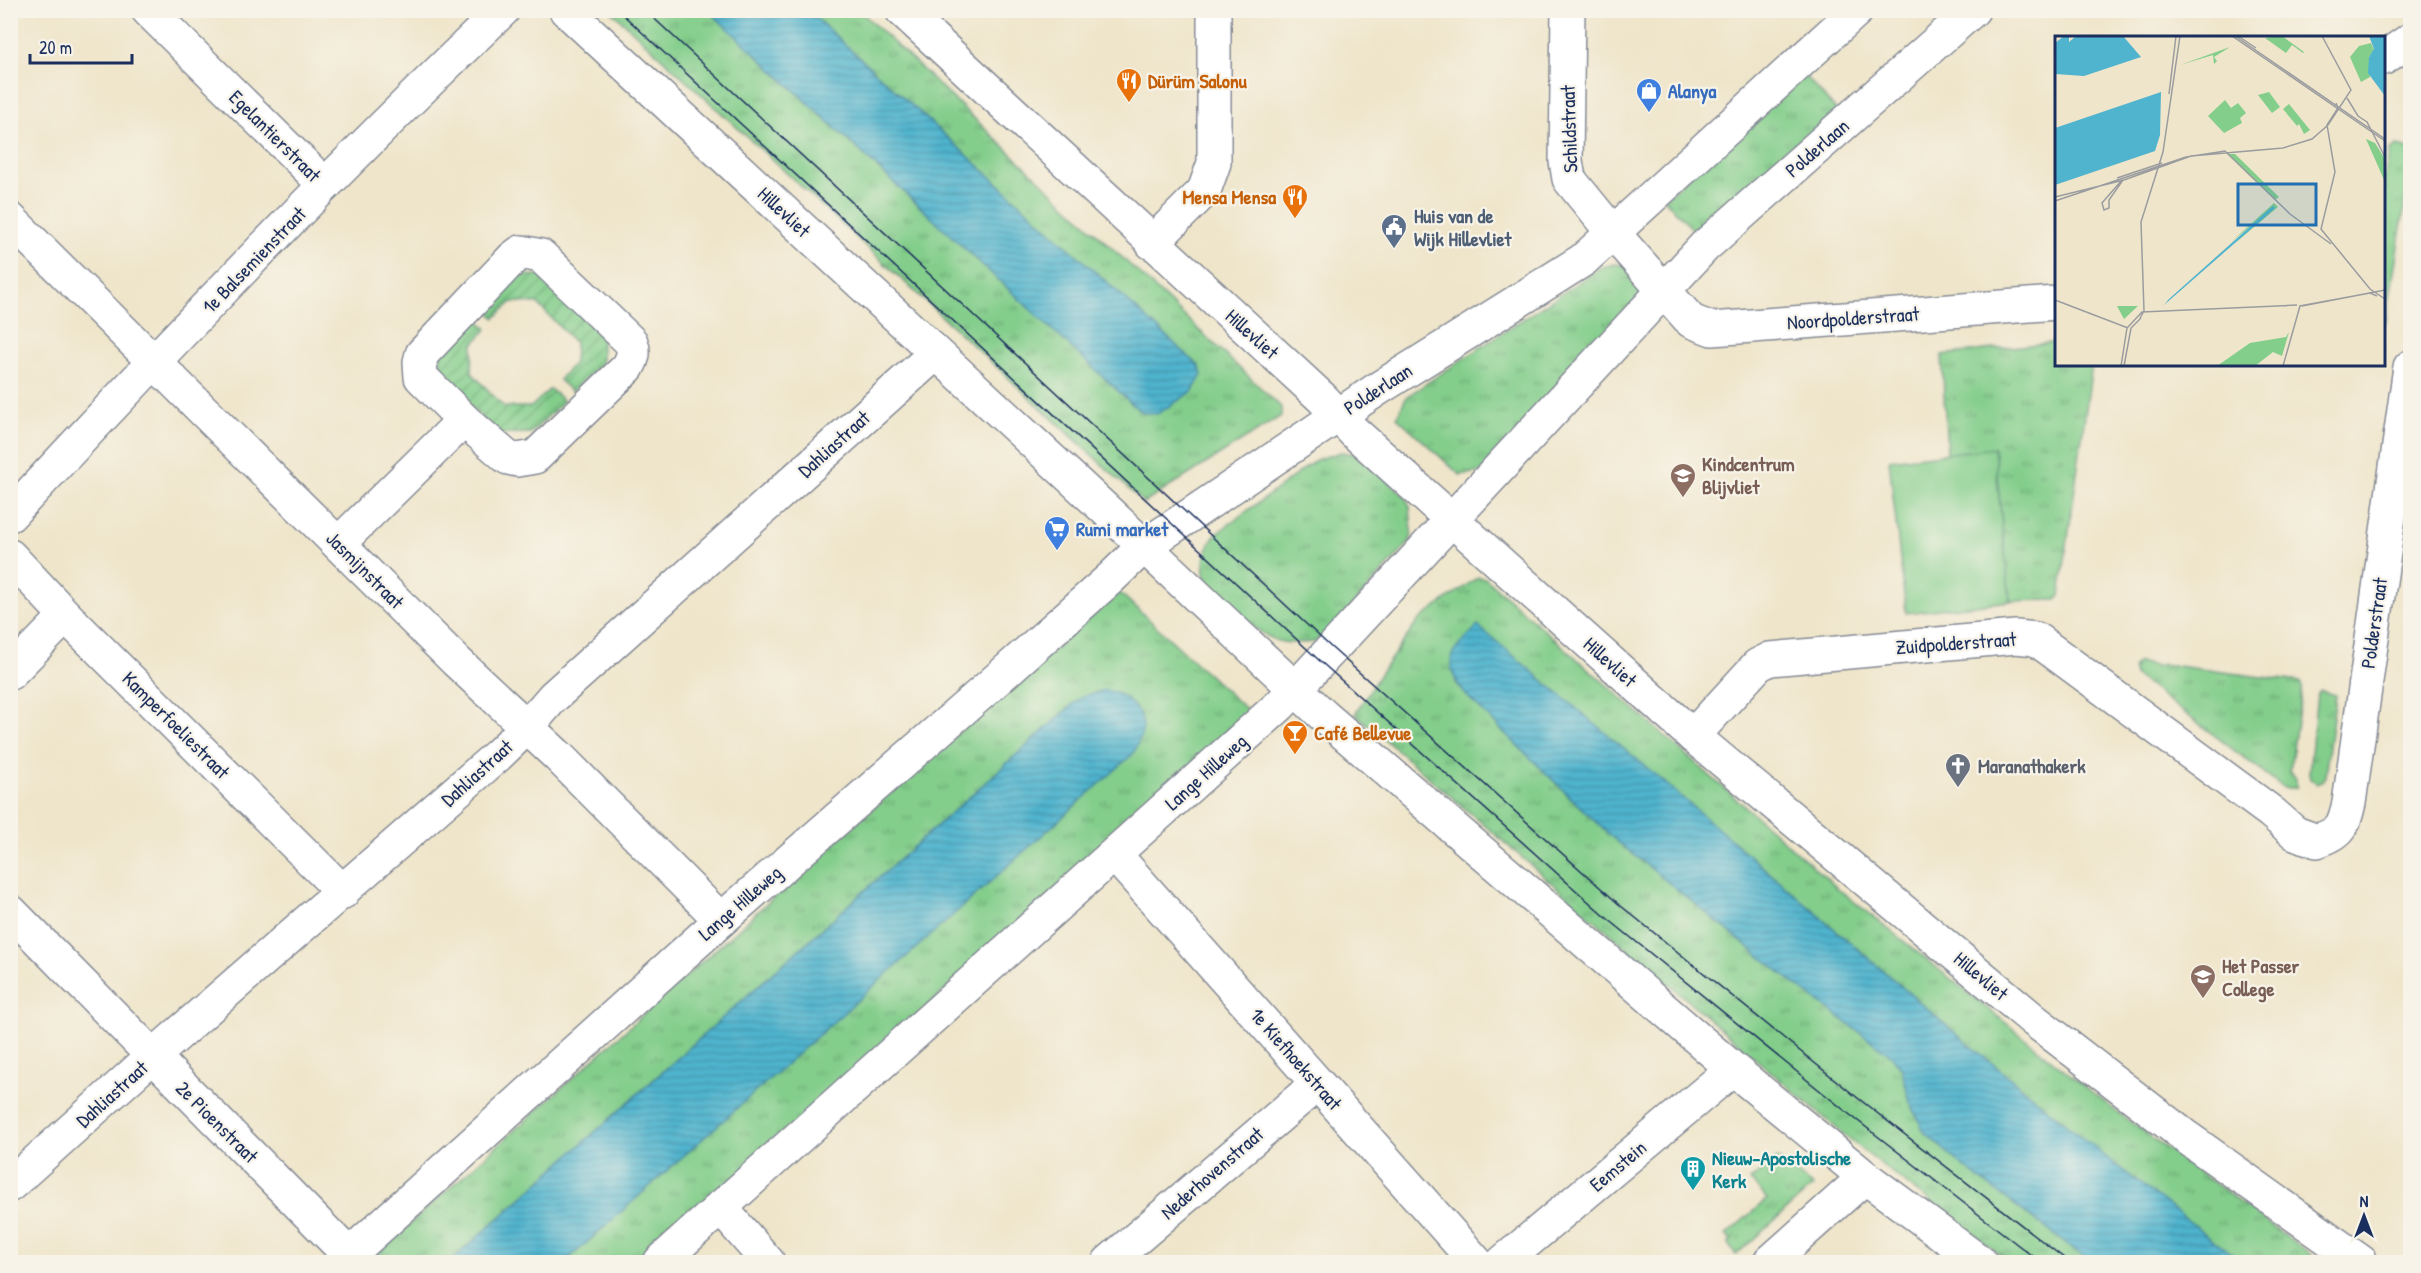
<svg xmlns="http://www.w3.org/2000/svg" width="2421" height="1273" font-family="'Patrick Hand',sans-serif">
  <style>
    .grass { fill: url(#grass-tufts); stroke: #4f7e74; stroke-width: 1.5 }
    .garden { fill: url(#garden-furrows); stroke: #4f7e74; stroke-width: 1.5 }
    .pitch { fill: #83ce8b; stroke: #4f7e74; stroke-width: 1.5 }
    .water { fill: url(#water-rules); stroke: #367296; stroke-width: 1.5 }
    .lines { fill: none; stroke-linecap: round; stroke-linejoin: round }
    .minor-casing { stroke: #858a94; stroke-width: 36 }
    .minor { stroke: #fff; stroke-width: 33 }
    .tram { stroke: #1b2f5e; stroke-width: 1.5 }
    .labels { text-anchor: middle; stroke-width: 4.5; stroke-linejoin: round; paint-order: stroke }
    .food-label { font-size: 20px; font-weight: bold; fill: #c56008; stroke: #f7f3e8; text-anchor: start }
    .shop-label { font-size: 20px; font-weight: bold; fill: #366cbe; stroke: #f7f3e8; text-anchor: start }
    .street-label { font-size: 20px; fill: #1b2f5e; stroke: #f7f3e8 }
    .service-label { font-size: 20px; font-weight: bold; fill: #4e5e75; stroke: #f7f3e8; text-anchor: start }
    .education-label { font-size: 20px; font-weight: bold; fill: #785e54; stroke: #f7f3e8; text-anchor: start }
    .worship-label { font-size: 20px; font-weight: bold; fill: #5b616d; stroke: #f7f3e8; text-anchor: start }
    .culture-label { font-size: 20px; font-weight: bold; fill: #0d838f; stroke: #f7f3e8; text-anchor: start }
    .inset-road { fill: none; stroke: #9a9c9f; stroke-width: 1.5 }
    .view { fill: #1f6fb2; fill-opacity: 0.15; stroke: #1f6fb2; stroke-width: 3 }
    .inset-edge { fill: none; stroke: #1b2f5e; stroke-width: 3 }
  </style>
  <defs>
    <pattern id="grass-tufts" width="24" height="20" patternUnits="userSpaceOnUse" patternTransform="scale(1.5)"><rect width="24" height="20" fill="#83ce8b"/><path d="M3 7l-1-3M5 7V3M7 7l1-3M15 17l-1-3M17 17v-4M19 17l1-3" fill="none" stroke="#6aa875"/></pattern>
    <pattern id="garden-furrows" width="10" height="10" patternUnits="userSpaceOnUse" patternTransform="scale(1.5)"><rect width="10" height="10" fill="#83ce8b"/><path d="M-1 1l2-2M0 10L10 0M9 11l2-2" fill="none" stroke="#6aa875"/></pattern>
    <pattern id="water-rules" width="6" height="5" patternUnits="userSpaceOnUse" patternTransform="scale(1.5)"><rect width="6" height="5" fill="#50b4ce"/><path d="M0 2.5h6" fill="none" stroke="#4293aa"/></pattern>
  </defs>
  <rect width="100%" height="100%" fill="#f7f3e8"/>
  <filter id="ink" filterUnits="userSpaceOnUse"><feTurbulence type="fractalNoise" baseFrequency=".0167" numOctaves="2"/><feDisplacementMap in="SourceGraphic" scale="12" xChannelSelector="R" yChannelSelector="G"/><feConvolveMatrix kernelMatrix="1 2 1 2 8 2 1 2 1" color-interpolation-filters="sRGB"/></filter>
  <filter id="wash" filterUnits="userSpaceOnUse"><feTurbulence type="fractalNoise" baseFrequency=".008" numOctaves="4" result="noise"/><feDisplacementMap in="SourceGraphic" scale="24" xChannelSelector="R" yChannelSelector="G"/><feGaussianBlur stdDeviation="1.35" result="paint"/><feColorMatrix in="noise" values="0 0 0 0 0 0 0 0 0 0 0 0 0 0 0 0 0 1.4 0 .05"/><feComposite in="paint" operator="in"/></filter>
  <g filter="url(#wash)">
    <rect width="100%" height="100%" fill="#efe5ca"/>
    <!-- grass -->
    <g class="grass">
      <polygon points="611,11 709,11 1141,412 1202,375 1199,366 808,11 860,11 1281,407 1281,416 1144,503"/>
      <polygon points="1804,75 1840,114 1701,238 1664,199"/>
      <polygon points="2397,146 2410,149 2410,172 2386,321 2384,324 2384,179 2390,151"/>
      <polygon points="1614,264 1629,266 1645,294 1481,472 1460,475 1397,417 1406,397 1600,268"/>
      <polygon points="2056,342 2056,364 2092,365 2060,596 2056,600 2010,601 1994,449 1947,454 1942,355"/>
      <path d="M 1341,452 L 1359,455 L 1405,496 L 1410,507 L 1412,532 L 1410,542 L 1331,629 L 1315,642 C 1303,643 1289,644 1278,641 C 1259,636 1208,592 1204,573 C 1202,559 1208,545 1216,534 L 1316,460 Z"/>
      <polygon points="1478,577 1485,578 1841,891 2117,1112 2321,1262 2242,1262 2113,1163 1960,1037 1658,777 1455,681 1465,694 1608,834 1796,985 1893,1057 1902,1069 1910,1102 1925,1133 1964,1167 2091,1262 2010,1262 1857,1146 1355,714 1380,674 1419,620"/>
      <polygon points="1119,592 1249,712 729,1188 644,1262 565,1262 828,1025 1120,695 1105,690 1081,697 450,1262 368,1262 864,816"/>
      <polygon points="2138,663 2159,666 2162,664 2300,682 2302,687 2290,770 2296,779 2296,788 2284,788 2138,678 2135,676 2133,668"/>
      <polygon points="2321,691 2336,695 2325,776 2323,781 2317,784 2310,779 2309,773 2317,694"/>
      <polygon points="1777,1158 1813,1186 1736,1255 1728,1244 1731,1241 1726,1235 1767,1199 1750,1180"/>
    </g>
    <!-- garden -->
    <g class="garden">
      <polygon points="539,275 602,336 602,363 572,392 559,380 574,363 575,343 537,303 512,302 495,318 483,306 513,276"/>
      <polygon points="474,315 487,329 473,344 472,373 504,407 531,407 550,389 564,401 531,433 498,434 441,377 440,350"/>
    </g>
    <!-- pitch -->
    <polygon class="pitch" points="1994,448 2010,601 1906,613 1889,460"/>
    <!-- water -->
    <g class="water">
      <polygon points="709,11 808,11 1199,366 1202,375 1192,392 1157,414 1141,412"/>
      <path d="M 1478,626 L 1658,777 L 1960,1037 L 2113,1163 L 2242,1262 L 2091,1262 L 1964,1167 L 1925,1133 L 1910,1102 L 1902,1069 L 1893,1057 L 1796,985 L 1608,834 L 1465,694 C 1440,660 1451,653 1478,626 Z"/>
      <path d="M 1105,690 C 1121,692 1141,708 1143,725 C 1143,735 1137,745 1133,754 L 565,1262 L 450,1262 L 1081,697 Z"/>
    </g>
  </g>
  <g filter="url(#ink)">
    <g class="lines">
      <defs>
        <g id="minor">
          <polyline points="148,10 325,185"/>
          <polyline points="566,10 1107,511 1324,716 1733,1069 1865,1177 1980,1262"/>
          <polyline points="902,10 1322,398 1354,432 1693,736 2035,1021 2186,1137 2361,1262"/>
          <polyline points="1568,10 1566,161 1569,179 1613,233 1691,321 1712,329 2056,303"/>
          <polyline points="2384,58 2410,40"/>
          <polyline points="10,219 456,661 559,757 721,920"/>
          <polyline points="1152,243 1204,191 1214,163 1214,10"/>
          <path d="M 521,252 L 541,256 L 631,342 C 635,352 633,358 628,367 L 535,457 L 517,460 L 508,458 L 464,420 L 421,377 L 420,362 L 422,354 L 513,258 Z"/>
          <path d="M 10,515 C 170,343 333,172 503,10"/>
          <polyline points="339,543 464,420"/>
          <polyline points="10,556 66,616 343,892"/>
          <polyline points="10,673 66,616"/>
          <path d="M 1693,736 L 1758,665 L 1770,659 L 2016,637 L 2036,639 L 2271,812 L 2295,833 L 2317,841 C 2341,832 2343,828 2349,803 L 2410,367"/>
          <polyline points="1115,855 1476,1262"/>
          <polyline points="10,911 349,1255"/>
          <polyline points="10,1185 152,1057 498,755 527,727 553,697 936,353"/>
          <polyline points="720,1207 768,1262"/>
          <polyline points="341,1262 721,920 985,690 1112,577 1143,547 1376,390 1583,260 1857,10"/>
          <polyline points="660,1262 1280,705 1704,247 1973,10"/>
          <polyline points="1109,1262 1317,1084"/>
          <polyline points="1503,1262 1733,1069"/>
          <polyline points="1770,1262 1865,1177"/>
        </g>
      </defs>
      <!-- minor casing -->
      <use href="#minor" class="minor-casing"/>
      <!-- minor -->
      <use href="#minor" class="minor"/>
      <!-- tram -->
      <g class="tram">
        <polyline points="618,10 1321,662 1608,919 1849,1114 2040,1262"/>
        <polyline points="645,10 1333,649 1621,906 1859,1099 2069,1262"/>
      </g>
    </g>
  </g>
  <!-- icons -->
  <defs>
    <symbol id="restaurant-pin" viewBox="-11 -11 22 30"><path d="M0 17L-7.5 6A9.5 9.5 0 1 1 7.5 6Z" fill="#e8710a" stroke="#f7f3e8"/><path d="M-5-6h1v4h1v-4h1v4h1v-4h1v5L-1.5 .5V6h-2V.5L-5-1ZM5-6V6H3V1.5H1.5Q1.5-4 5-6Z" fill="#fff"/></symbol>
    <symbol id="shop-pin" viewBox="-11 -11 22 30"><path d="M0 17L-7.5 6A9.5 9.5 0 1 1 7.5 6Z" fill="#3f7fe0" stroke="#f7f3e8"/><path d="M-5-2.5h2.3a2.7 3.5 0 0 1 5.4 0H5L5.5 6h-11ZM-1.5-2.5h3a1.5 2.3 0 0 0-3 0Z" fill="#fff"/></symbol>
    <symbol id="civic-pin" viewBox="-11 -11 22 30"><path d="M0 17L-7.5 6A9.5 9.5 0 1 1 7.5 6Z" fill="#5c6f8a" stroke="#f7f3e8"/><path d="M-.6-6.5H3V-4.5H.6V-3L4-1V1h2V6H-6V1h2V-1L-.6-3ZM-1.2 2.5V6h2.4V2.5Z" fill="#fff"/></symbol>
    <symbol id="school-pin" viewBox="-11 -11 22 30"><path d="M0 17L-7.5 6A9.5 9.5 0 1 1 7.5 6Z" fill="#8d6e63" stroke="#f7f3e8"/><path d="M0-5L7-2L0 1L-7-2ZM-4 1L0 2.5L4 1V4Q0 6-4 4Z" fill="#fff"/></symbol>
    <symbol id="supermarket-pin" viewBox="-11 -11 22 30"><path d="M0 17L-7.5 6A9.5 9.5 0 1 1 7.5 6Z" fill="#3f7fe0" stroke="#f7f3e8"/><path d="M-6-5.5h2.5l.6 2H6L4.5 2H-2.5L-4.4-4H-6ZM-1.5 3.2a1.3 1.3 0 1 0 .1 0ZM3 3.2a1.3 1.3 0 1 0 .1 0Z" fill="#fff"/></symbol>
    <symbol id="bar-pin" viewBox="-11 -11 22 30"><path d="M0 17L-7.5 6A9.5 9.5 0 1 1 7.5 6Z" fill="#e8710a" stroke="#f7f3e8"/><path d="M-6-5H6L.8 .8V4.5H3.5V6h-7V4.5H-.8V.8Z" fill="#fff"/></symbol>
    <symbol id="church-pin" viewBox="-11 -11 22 30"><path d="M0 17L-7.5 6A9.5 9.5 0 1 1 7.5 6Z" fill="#6b7280" stroke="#f7f3e8"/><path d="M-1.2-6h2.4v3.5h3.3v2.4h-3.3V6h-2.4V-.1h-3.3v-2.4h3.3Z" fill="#fff"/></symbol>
    <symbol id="building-pin" viewBox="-11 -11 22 30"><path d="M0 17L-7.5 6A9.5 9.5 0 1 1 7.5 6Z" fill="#0f9aa8" stroke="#f7f3e8"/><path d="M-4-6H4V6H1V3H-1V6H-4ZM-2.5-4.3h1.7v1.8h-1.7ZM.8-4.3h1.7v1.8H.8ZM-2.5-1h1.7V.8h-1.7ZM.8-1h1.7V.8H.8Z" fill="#fff"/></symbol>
  </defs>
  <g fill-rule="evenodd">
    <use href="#restaurant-pin" x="1114" y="66" width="30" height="40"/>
    <use href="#shop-pin" x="1634" y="76" width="30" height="40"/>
    <use href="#restaurant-pin" x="1280" y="182" width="30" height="40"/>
    <use href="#civic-pin" x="1379" y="212" width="30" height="40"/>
    <use href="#school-pin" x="1668" y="461" width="30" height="40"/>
    <use href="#supermarket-pin" x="1042" y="514" width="30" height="40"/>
    <use href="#bar-pin" x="1280" y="718" width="30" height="40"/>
    <use href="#church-pin" x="1943" y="751" width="30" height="40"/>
    <use href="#school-pin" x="2188" y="962" width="30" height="40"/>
    <use href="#building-pin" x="1678" y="1154" width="30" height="40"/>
  </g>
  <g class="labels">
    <!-- food labels -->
    <g class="food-label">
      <text x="1148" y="88">Dürüm Salonu</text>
      <text x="1276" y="204" text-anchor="end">Mensa Mensa</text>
      <text x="1314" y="740">Café Bellevue</text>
    </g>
    <!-- shop labels -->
    <g class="shop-label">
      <text x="1668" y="98">Alanya</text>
      <text x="1076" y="536">Rumi market</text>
    </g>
    <!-- street labels -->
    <g class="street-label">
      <text transform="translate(1569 129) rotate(-92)" y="7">Schildstraat</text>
      <text transform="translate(275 136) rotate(45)" y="7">Egelantierstraat</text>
      <text transform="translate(1817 148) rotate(-41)" y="7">Polderlaan</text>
      <text transform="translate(784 212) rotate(43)" y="7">Hillevliet</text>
      <text transform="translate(254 260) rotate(-46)" y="7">1e Balsemienstraat</text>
      <text transform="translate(1853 318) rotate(-4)" y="7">Noordpolderstraat</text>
      <text transform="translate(1252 334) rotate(42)" y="7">Hillevliet</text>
      <text transform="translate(1378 389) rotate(-33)" y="7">Polderlaan</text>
      <text transform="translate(834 444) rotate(-42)" y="7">Dahliastraat</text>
      <text transform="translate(365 570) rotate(45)" y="7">Jasmijnstraat</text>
      <text transform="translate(2374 623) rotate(-82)" y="7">Polderstraat</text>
      <text transform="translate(1956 643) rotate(-4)" y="7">Zuidpolderstraat</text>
      <text transform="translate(1610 662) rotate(42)" y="7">Hillevliet</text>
      <text transform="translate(176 725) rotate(45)" y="7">Kamperfoeliestraat</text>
      <text transform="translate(1206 772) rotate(-42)" y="7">Lange Hilleweg</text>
      <text transform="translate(477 773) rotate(-42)" y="7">Dahliastraat</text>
      <text transform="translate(740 903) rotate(-41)" y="7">Lange Hilleweg</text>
      <text transform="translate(1981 976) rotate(40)" y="7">Hillevliet</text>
      <text transform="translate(1296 1059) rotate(49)" y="7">1e Kiefhoekstraat</text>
      <text transform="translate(112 1094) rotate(-42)" y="7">Dahliastraat</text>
      <text transform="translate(217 1122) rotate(45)" y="7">2e Pioenstraat</text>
      <text transform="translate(1618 1166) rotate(-40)" y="7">Eemstein</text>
      <text transform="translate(1212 1173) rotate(-41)" y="7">Nederhovenstraat</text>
    </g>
    <!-- service labels -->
    <g class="service-label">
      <text x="1414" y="223">Huis van de<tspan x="1414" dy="23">Wijk Hillevliet</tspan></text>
    </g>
    <!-- education labels -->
    <g class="education-label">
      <text x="1702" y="471">Kindcentrum<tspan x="1702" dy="23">Blijvliet</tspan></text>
      <text x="2222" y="973">Het Passer<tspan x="2222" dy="23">College</tspan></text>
    </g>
    <!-- worship labels -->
    <g class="worship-label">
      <text x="1978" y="773">Maranathakerk</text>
    </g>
    <!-- culture labels -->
    <g class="culture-label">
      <text x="1712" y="1165">Nieuw-Apostolische<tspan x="1712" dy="23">Kerk</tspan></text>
    </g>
  </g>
  <!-- overview -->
  <g transform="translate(2055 36)">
    <rect width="330" height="330" fill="#efe5ca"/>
    <path d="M 227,0 L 249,16 L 248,17 L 237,9 L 231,17 L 210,2 ZM 316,7 L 319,14 L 314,21 L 315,41 L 306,46 L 295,21 L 304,10 ZM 175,11 L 159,21 L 162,25 L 159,28 L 158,19 L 125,29 ZM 214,56 L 225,71 L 217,77 L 203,59 ZM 170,64 L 176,72 L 183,67 L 191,77 L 185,82 L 187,87 L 169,97 L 153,80 ZM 234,68 L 255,94 L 249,98 L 244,88 L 242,90 L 228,73 ZM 311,103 L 320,107 L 330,123 L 330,146 ZM 172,118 L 180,118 L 224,161 L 220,164 ZM 219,167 L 223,171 L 179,208 L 219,171 L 177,205 ZM 62,270 L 83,270 L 69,283 ZM 234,296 L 227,320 L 218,316 L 200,330 L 162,330 L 195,307 L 231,301 Z" fill="#83ce8b"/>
    <path d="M 9,0 L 14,0 L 14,6 L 21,0 L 68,0 L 86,21 L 29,40 L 0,38 L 0,7 ZM 314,0 L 330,0 L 330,60 L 313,37 L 314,21 L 319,13 ZM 106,56 L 105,99 L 100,115 L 0,149 L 0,92 ZM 218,170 L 220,172 L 109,269 L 114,263 Z" fill="#50b4ce"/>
    <path class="inset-road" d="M 177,0 L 330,105M 180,0 L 330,103M 183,0 L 201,12M 114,58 L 121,0M 292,62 L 303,80 L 312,86 L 330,121M 281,67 L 283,72 L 272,89 L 280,136 L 266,193 L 315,253 L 330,263M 62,142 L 107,127M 67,144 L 47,167 L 49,174 L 54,172 L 54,164 L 68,144M 0,161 L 69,144 L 136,120 L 228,112 L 257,103 L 273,89 L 296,54 L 267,0M 0,165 L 131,121 L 170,115 L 235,178 L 276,208M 0,264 L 73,292M 247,270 L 330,254M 85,282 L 89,275 L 86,186 L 108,116 L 125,0M 66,330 L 72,292 L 87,276 L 242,269M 69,330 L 76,292 L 86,282M 228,330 L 245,270 L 315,257 L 322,260"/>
    <path class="view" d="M 183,148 L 261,148 L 261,189 L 183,189 Z"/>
    <rect width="330" height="330" class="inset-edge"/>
  </g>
  <!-- margin -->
  <rect width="2421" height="1273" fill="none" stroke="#f7f3e8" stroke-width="36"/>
  <!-- north arrow -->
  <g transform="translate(2364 1216)" stroke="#f7f3e8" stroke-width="4.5" paint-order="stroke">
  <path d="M0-4.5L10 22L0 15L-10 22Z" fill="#1b2f5e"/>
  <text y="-9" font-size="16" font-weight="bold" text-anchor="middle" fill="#1b2f5e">N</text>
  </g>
  <!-- scale -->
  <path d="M30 54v9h102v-9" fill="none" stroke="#1b2f5e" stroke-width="3"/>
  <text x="39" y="54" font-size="18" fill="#1b2f5e" stroke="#f7f3e8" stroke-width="4.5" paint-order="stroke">20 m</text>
</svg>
